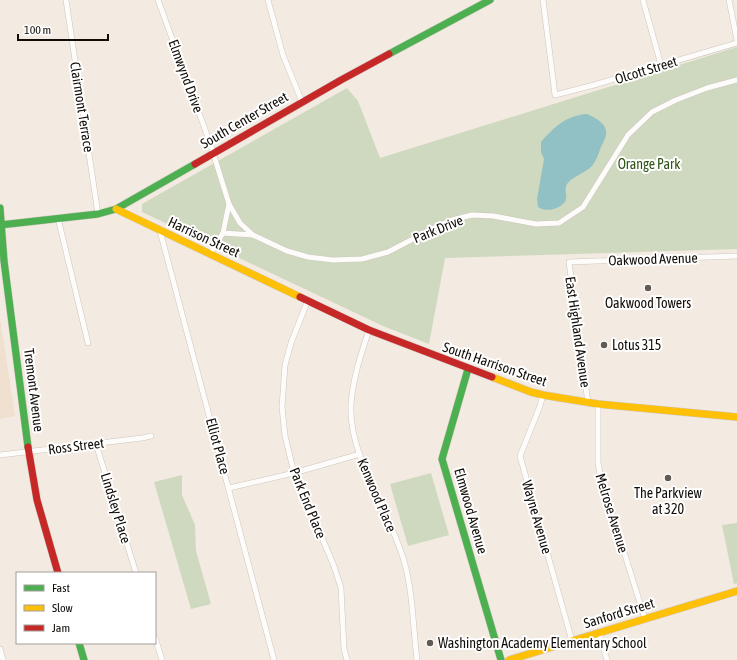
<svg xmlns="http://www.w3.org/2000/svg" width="737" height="660" font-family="'Asap Condensed',sans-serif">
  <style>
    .built { fill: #efe0d0 }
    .green { fill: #cfd9bf }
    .water { fill: #92c1c5 }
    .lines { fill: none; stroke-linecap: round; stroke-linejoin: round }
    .street-casing { stroke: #cec6bf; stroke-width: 6 }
    .fast-casing { stroke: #cec6bf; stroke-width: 8 }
    .slow-casing { stroke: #cec6bf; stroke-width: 8 }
    .jam-casing { stroke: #cec6bf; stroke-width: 8 }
    .street { stroke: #fdfcfa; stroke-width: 5 }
    .fast { stroke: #4caf50; stroke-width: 7 }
    .slow { stroke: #ffc107; stroke-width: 7 }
    .jam { stroke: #c62828; stroke-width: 7 }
    .poi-dot { fill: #605a53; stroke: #fff; stroke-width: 1.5 }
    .labels { text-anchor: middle; stroke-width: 4; stroke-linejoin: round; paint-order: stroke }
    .street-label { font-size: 14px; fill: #110c07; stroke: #fff }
    .park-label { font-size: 14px; fill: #2d5413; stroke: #fff }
    .poi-label { font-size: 14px; fill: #110c07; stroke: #fff }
  </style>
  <rect width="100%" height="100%" fill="#f3eae1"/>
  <!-- built -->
  <polygon class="built" points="0,318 15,416 0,419"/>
  <!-- green -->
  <g class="green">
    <polygon points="737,47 737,249 445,258 429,344 383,326 142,212 142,204 347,88 358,101 380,158"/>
    <polygon points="431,473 449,535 408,546 390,484"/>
    <polygon points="182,475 182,495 195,525 196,551 211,604 191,609 154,482"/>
    <polygon points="737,523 737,583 734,584 722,525"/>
  </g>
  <!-- water -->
  <path class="water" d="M 587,114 C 596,118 608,124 606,135 C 605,139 603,143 601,147 C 599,153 596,161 592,166 C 585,173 573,176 567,184 C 563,191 570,199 563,204 C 556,210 546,212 538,207 L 537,199 L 544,159 L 541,152 L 541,142 C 554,127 567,115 587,114 Z"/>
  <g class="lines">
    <defs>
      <g id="street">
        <polyline points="66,0 98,214"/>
        <polyline points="158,0 210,143 229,204 240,223 253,235 287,251 308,257 333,260 362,259 388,252 436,227 452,220 472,215 493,216 536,224 559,223 583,207 628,135 652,112 676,100 707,88 737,80"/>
        <polyline points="268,0 283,55 302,102"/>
        <polyline points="543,0 555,95 594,85 737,43"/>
        <polyline points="643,0 661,65"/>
        <polyline points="729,0 737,40"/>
        <polyline points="58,218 88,343"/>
        <polyline points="160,231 274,660"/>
        <polyline points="223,233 253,235"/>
        <polyline points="210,254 223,233 229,204"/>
        <polyline points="308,300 291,343 285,365 282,407 285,436 294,473 301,492 314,519 334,566 341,588 344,649 347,660"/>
        <path d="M 369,330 C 361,354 353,378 351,404 C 348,456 390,511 404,561 C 413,592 413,627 417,660"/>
        <polyline points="543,395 540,406 520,456 572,641"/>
        <polyline points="588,403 569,262 737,256"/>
        <polyline points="598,404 598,462 600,475 645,619"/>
        <polyline points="96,444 136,573"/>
        <polyline points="0,455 142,438 151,436"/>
        <polyline points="229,488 294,473 360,454"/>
        <polyline points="599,633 607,660"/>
        <polyline points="155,637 162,660"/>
        <polyline points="0,649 3,660"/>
      </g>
      <g id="fast">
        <polyline points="389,54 490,0"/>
        <polyline points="0,208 4,261 28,447"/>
        <polyline points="0,225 98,214 116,209 195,164"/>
        <polyline points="468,369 442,459 501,660"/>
        <polyline points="79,643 84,660"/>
      </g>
      <g id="slow">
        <polyline points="116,209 300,297"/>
        <polyline points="492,377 531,392 543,395 598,404 737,417"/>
        <polyline points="509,660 737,591"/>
      </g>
      <g id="jam">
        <polyline points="195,164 341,80 389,54"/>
        <polyline points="300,297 369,330 492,377"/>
        <polyline points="28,447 37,500 58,573"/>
      </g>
    </defs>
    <!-- street casing -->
    <use href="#street" class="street-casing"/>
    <!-- fast casing -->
    <use href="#fast" class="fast-casing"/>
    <!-- slow casing -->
    <use href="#slow" class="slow-casing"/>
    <!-- jam casing -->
    <use href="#jam" class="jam-casing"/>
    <!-- street -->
    <use href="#street" class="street"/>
    <!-- fast -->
    <use href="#fast" class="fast"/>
    <!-- slow -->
    <use href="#slow" class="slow"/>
    <!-- jam -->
    <use href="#jam" class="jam"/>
  </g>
  <!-- markers -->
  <g class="poi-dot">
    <circle cx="648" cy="288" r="4"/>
    <circle cx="604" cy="345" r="4"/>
    <circle cx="668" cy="478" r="4"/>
    <circle cx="430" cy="643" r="4"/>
  </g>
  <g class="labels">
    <!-- street labels -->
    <g class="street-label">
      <text transform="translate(646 70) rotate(-17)" y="5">Olcott Street</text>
      <text transform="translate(186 76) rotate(70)" y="5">Elmwynd Drive</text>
      <text transform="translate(82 107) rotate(81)" y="5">Clairmont Terrace</text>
      <text transform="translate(244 120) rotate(-30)" y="5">South Center Street</text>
      <text transform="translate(438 229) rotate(-22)" y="5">Park Drive</text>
      <text transform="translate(204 237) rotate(25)" y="5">Harrison Street</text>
      <text transform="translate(653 259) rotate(-2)" y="5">Oakwood Avenue</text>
      <text transform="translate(578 332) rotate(82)" y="5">East Highland Avenue</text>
      <text transform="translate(495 364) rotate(19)" y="5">South Harrison Street</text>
      <text transform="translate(34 390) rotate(83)" y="5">Tremont Avenue</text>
      <text transform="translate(76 446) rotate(-7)" y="5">Ross Street</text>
      <text transform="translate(218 446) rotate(75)" y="5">Elliot Place</text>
      <text transform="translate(377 495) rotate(67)" y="5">Kenwood Place</text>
      <text transform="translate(308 503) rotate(68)" y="5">Park End Place</text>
      <text transform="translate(116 508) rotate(73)" y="5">Lindsley Place</text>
      <text transform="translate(471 511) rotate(74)" y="5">Elmwood Avenue</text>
      <text transform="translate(612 513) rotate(73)" y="5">Melrose Avenue</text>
      <text transform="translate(537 517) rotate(74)" y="5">Wayne Avenue</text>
      <text transform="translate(619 613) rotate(-17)" y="5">Sanford Street</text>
    </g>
    <!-- park labels -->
    <g class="park-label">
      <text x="649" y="169">Orange Park</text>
    </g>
    <!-- poi labels -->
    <g class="poi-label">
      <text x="648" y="308">Oakwood Towers</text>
      <text x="612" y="350" text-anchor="start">Lotus 315</text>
      <text x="668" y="498">The Parkview<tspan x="668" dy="16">at 320</tspan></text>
      <text x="438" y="648" text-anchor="start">Washington Academy Elementary School</text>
    </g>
  </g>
  <!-- legend -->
  <rect x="16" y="572" width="140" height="72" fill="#ffffff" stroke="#a09e9c"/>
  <rect x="24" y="585" width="20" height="6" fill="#4caf50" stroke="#a09e9c"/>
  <text x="52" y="592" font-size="12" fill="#110c07">Fast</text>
  <rect x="24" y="605" width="20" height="6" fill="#ffc107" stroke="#a09e9c"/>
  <text x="52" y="612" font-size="12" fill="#110c07">Slow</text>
  <rect x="24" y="625" width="20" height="6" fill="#c62828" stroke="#a09e9c"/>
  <text x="52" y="632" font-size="12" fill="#110c07">Jam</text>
  <!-- scale -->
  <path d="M18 34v6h90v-6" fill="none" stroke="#110c07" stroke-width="2"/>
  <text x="24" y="34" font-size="12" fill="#110c07" stroke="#ffffff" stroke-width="3" paint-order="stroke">100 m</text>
</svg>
